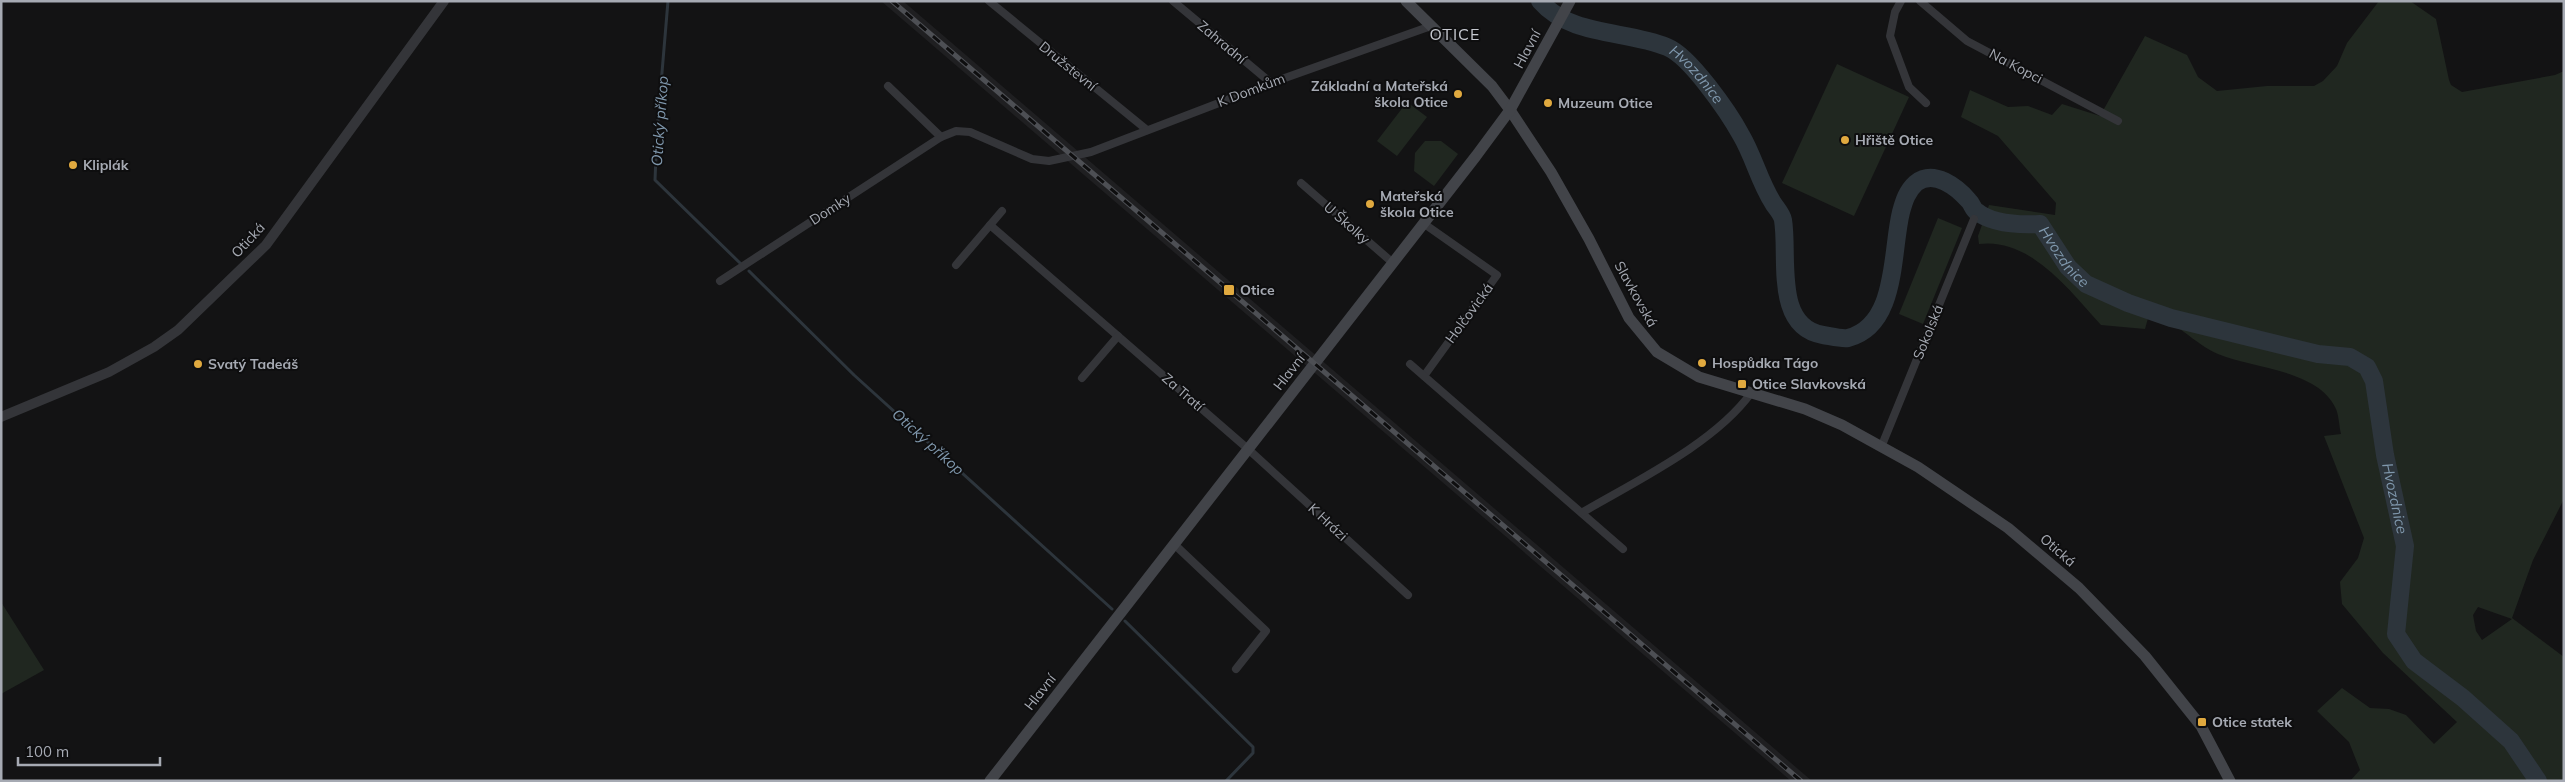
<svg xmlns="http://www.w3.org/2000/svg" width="2565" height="782" font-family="Mulish,sans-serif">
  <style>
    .built { fill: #1f1f21 }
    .green { fill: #202720; fill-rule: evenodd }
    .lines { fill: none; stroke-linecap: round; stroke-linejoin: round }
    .stream { stroke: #2d353c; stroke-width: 3 }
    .river { stroke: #2d353c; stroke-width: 18 }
    .minor { stroke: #343539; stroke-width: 8 }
    .tertiary { stroke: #343539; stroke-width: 10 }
    .secondary { stroke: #424449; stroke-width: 11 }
    .rail-casing { stroke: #4d4f54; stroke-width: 5 }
    .rail { stroke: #0e0e0f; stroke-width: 3; stroke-dasharray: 9; stroke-linecap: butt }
    .poi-dot { fill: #e0a93f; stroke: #0e0e0f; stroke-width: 2 }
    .labels { text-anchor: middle; stroke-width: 4; stroke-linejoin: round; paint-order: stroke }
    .street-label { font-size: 14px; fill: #a6aab3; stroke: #0e0e0f }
    .poi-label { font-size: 14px; font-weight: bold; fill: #a6aab3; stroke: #0e0e0f; text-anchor: start }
    .water-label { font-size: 15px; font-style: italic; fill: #7f97ac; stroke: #0e0e0f }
    .quarter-label { font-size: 16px; letter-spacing: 1px; fill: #c6c9d0; stroke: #0e0e0f }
  </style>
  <rect width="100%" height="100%" fill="#131314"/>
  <!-- built -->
  <polygon class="built" points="881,1 903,1 1812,781 1791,781"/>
  <!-- green -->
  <g class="green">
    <path d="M 2379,1 L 2410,1 L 2436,19 L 2449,80 L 2451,85 L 2462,92 L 2555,75 L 2564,71 L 2564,499 L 2533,560 L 2512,618 L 2564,657 L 2564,781 L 2350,781 L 2360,770 L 2349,742 L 2317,711 L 2342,688 L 2370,708 L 2389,709 L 2406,715 L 2434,744 L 2457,722 L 2383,653 L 2342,604 L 2340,582 L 2358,558 L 2364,538 L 2324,436 L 2341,434 C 2339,426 2339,414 2335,407 C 2317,370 2252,368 2218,354 C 2195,344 2175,321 2150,311 L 2145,329 L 2101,325 C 2070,291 2030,237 1979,244 L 1978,236 L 1989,205 L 2055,215 L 2056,203 L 1998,136 L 1961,117 L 1970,90 L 2008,107 L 2028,106 L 2052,115 L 2062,104 L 2100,116 L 2145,36 L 2187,55 L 2198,77 L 2217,91 L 2267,86 L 2314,86 L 2323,81 L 2337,66 L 2347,43 ZM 2478,607 L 2512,619 L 2482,640 L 2476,631 L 2473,615 Z"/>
    <polygon points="1837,64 1909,97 1854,216 1782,183"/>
    <polygon points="1407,102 1427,117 1397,156 1377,141"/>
    <polygon points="1425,141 1441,141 1458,154 1434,186 1414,171 1415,153"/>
    <polygon points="1938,218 1962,228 1923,324 1899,314"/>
    <polygon points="1,602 44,670 1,694"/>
  </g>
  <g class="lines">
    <!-- stream -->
    <g class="stream">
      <polyline points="668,1 657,132 655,180 741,264"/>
      <polyline points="749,271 854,375 1112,609"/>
      <polyline points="1125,621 1253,747 1253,753 1226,781"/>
    </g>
    <!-- river -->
    <path class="river" id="s1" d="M 1540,1 C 1571,37 1626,30 1667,47 C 1690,56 1729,113 1741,135 C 1754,157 1759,181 1773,203 C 1776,208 1782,214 1783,220 C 1789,255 1773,327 1823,335 C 1830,336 1841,339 1848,338 C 1898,325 1891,252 1901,212 C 1904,201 1907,191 1916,183 C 1934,169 1957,187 1969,201 C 1972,204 1973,209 1976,211 C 1992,224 2021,225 2040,224 L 2068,267 L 2086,284 L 2128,303 L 2171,318 L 2318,354 L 2350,357 L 2367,367 L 2374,381 L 2385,455 L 2405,546 L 2396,634 L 2414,661 L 2463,698 L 2511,741 L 2538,781"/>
    <!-- minor -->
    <g class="minor">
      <polyline points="989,1 1147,130"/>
      <polyline points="1173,1 1271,83"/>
      <polyline points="1901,1 1895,12 1890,36 1909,87 1926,103"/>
      <polyline points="1920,1 1967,41 2118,121"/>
      <polyline points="888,86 941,137"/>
      <polyline points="1301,183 1393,263"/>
      <polyline points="1423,223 1497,275 1424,376"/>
      <polyline points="990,225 1248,449 1408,595"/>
      <polyline points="956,265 1002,211"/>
      <polyline points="720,281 941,137 956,131 970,132 1032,159 1049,161 1091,152 1271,83 1431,26"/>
      <polyline points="1410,364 1623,549"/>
      <polyline points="1082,378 1118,336"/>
      <polyline points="1882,445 1974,219"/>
      <path d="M 1583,512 C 1636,481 1715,443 1751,393"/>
      <polyline points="1174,544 1266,631 1236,669"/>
    </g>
    <!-- tertiary -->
    <polyline class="tertiary" points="1,417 109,372 154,347 178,330 266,245 444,1"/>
    <!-- secondary -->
    <g class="secondary">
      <polyline points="1406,1 1492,86 1510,110 1551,172 1589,239 1629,318 1657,352 1699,377 1805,409 1842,425 1918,467 2008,528 2079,588 2145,656 2201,726 2230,781"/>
      <polyline points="990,781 1476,156 1510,110 1570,1"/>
    </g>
    <defs>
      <polyline id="rail" points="892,1 1801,781"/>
    </defs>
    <!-- rail casing -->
    <use href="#rail" class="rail-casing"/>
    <!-- rail -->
    <use href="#rail" class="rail"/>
  </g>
  <!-- markers -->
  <g class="poi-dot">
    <circle cx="1458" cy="94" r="5"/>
    <circle cx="1548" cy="103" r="5"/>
    <circle cx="1845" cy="140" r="5"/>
    <circle cx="73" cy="165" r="5"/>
    <circle cx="1370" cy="204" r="5"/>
    <rect x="1223" y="284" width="12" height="12" rx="2.5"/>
    <circle cx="1702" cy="363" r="5"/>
    <circle cx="198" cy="364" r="5"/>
    <rect x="1737" y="379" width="10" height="10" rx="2.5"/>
    <rect x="2197" y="717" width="10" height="10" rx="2.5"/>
  </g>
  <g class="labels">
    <!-- street labels -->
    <g class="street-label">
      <text transform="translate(1222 42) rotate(40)" y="5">Zahradní</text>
      <text transform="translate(1527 49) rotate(-62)" y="5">Hlavní</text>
      <text transform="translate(1068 66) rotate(39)" y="5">Družstevní</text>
      <text transform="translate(2016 66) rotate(28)" y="5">Na Kopci</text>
      <text transform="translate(1251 90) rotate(-21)" y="5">K Domkům</text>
      <text transform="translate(830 209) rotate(-33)" y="5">Domky</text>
      <text transform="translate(1347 223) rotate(41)" y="5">U Školky</text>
      <text transform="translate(248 240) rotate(-47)" y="5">Otická</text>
      <text transform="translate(1636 294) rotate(61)" y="5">Slavkovská</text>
      <text transform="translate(1469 313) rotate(-54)" y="5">Holčovická</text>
      <text transform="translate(1928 332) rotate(-68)" y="5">Sokolská</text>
      <text transform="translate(1289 372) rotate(-52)" y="5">Hlavní</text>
      <text transform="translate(1183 392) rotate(41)" y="5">Za Tratí</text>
      <text transform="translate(1328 522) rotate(43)" y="5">K Hrázi</text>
      <text transform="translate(2058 550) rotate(41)" y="5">Otická</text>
      <text transform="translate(1040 692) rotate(-52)" y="5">Hlavní</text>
    </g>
    <!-- poi labels -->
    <g class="poi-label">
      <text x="1448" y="91" text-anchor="end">Základní a Mateřská<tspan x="1448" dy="16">škola Otice</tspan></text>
      <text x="1558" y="108">Muzeum Otice</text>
      <text x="1855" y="145">Hřiště Otice</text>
      <text x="83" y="170">Kliplák</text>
      <text x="1380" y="201">Mateřská<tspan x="1380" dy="16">škola Otice</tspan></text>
      <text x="1240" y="295">Otice</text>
      <text x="1712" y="368">Hospůdka Tágo</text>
      <text x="208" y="369">Svatý Tadeáš</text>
      <text x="1752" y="389">Otice Slavkovská</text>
      <text x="2212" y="727">Otice statek</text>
    </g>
    <!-- water labels -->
    <g class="water-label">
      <text dy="5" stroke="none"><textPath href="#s1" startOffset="178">Hvozdnice</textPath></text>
      <text transform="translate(660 121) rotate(-86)" y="5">Otický příkop</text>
      <text dy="5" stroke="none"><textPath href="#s1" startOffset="866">Hvozdnice</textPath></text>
      <text transform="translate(928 442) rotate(42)" y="5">Otický příkop</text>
      <text dy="5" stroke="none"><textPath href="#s1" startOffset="1331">Hvozdnice</textPath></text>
    </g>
    <!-- quarter labels -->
    <g class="quarter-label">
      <text x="1455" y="40">OTICE</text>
    </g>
  </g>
  <!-- border -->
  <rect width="2565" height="782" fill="none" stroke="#a6aab3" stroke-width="5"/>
  <!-- scale -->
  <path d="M18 757v8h142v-8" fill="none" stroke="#a6aab3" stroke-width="2.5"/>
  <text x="25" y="757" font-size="15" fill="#a6aab3" stroke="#0e0e0f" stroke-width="4" paint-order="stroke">100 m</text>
</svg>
